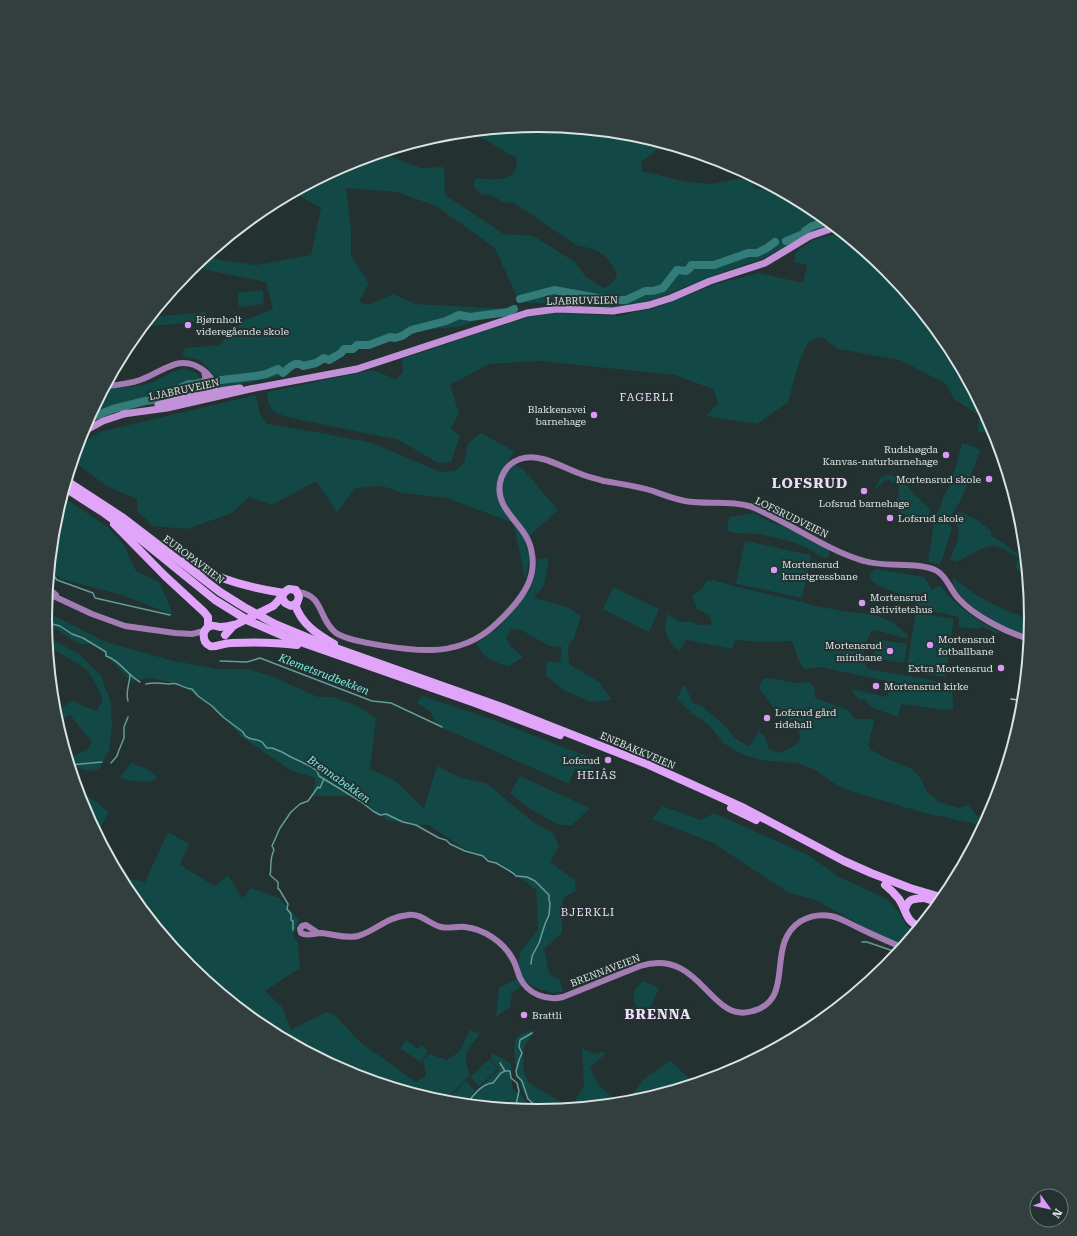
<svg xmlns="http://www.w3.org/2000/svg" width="1077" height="1236" font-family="'Roboto Serif',serif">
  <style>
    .green { fill: #124846 }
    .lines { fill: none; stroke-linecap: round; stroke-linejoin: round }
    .stream { stroke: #659b98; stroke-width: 1.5 }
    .river { stroke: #337c79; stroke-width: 8 }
    .secondary { stroke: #a27cb2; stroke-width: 6 }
    .primary { stroke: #c291d7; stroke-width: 7 }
    .highway { stroke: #e0a4f9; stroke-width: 8 }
    .rail { stroke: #b8c2c1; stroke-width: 1.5 }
    .highway-bridge { stroke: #e0a4f9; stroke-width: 8 }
    .poi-dot { fill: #da9af6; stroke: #233130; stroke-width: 1.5 }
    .labels { text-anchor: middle; stroke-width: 4; stroke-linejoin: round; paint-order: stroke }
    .street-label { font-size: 10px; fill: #dae3e2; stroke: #233130 }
    .poi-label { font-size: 10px; fill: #dae3e2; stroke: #233130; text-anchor: start }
    .neighbourhood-label { font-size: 11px; letter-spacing: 1px; fill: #efddf7; stroke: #233130 }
    .water-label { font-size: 11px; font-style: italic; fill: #7dece6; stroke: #233130 }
    .district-label { font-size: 14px; font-weight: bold; letter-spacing: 1px; fill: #efddf7; stroke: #233130 }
    .rim { fill: none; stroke: #dae3e2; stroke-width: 2 }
  </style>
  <rect width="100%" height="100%" fill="#233130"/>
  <!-- green -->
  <g class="green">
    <path d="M 539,125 L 635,134 L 665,143 L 641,162 L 642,171 L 687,182 L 711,184 L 737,179 L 750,180 L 755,188 L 768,190 L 777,189 L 813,208 L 833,225 L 789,245 L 761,259 L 709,277 L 658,298 L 635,305 L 610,307 L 519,302 L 495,248 L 436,206 L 397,192 L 346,188 L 351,229 L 351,256 L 369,283 L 359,302 L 369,305 L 393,294 L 415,304 L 510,309 L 462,326 L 415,331 L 293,368 L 288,375 L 221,388 L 212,373 L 200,360 L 182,356 L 185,348 L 219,345 L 241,322 L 273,309 L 266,282 L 192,267 L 205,256 L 221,260 L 256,265 L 311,255 L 321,208 L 293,192 L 350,162 L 381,153 L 421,168 L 444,167 L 445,195 L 504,234 L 533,236 L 575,262 L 586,277 L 604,288 L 610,285 L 617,276 C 614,265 606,255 595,250 C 590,247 582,247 576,245 L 513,202 L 505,203 L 491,195 L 480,194 L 473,186 L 476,178 C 493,180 520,184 516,158 L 470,131 Z"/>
    <path d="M 842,232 L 888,269 L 949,344 L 995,429 L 994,434 L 978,432 L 979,415 L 954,399 L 946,384 L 900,360 L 838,349 L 822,337 L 808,342 L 799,362 L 788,402 L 757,424 L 706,416 L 718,403 L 713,389 L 675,375 L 539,361 L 489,364 L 450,385 L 459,413 L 451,428 L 460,436 L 451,462 L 438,463 L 399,440 L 287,417 C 270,411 269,409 267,392 L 372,370 L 396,379 L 403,373 L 402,359 L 528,317 L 557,313 L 618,316 L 655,308 L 716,284 L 759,273 L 803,283 L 807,265 L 794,262 L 795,253 L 813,240 Z"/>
    <polygon points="263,290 264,304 239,307 237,293"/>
    <polygon points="206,312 207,321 142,327 150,317"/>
    <polygon points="185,368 197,374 203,385 200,391 93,416 88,420 104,389 138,386 154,382 172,372"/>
    <polygon points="256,395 260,414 267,424 321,433 372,443 440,472 455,471 464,463 468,443 481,433 514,451 508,462 523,469 558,510 524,541 530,557 525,579 520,553 513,523 447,498 403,493 382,486 356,488 337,512 316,481 272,505 249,497 232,513 187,529 153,526 137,511 137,499 108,487 73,461 77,446 99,432"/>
    <polygon points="962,443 975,447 980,451 962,498 948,521 951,526 951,531 943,557 940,564 935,564 928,561 935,516 941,507 942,499 951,484"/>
    <path d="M 886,475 L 899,476 L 915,495 L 930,509 L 928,519 C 916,517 899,517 893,505 C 897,498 901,493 898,485 L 889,480 L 884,481 L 877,488 L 875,488 L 880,478 Z"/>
    <polygon points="62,496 109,528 124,545 136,571 160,583 173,615 122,595 61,579 50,568 55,521"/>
    <path d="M 958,512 C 972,515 981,523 991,531 L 991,536 C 1004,542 1013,552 1026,558 L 1029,592 L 1026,579 L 1015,566 L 1019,558 C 1013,555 1001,547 996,546 C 986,544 966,557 957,562 L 950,560 C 955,547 964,532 954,519 L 955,515 Z"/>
    <path d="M 754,513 L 774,524 L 783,526 L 828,550 L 830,554 L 827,558 L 824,558 C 817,555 812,550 805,547 C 792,541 777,538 763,535 C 750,532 740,535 727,531 L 729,517 Z"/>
    <polygon points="745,541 811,555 802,598 736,584"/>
    <path d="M 549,558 L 544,585 L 534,598 L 567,607 L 581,616 L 574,638 L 568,646 L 569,664 L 599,682 L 612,700 L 591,702 L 565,691 L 545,675 L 548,661 L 560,663 L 562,647 L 549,646 L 523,631 L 512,629 L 506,637 L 510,646 L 523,657 L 509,666 C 491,662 487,660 476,644 L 499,627 L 530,590 L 535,575 L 537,559 Z"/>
    <path d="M 876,569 L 924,577 L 932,590 L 939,586 L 942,587 C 956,607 977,620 999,632 L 999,633 L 996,633 L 983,627 L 975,629 L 961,627 L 959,626 L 959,619 L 958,617 C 948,613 937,613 927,610 C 918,606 910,599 900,594 C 892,590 867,585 870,573 Z"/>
    <path d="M 953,578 C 977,597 1002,611 1032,619 L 1030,635 C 1026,634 1022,633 1018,632 C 1002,627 950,598 953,578 Z"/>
    <path d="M 713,580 L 733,586 L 803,602 L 811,605 L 848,612 L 872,614 L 890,621 L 908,635 L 908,639 L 875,630 L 871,631 L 864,651 L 863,660 L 868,669 L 948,683 C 954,689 953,700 953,709 L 945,710 L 901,704 L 898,717 L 873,708 L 864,699 L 858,699 L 851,689 L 887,697 L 891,685 L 887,681 L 820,667 L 804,669 L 798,659 L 792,641 L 761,642 L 735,640 L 732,649 L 686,640 L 679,652 C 668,639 661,632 668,614 L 680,622 L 691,622 L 700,625 L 709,625 L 712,622 L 709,615 L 697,609 L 692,596 L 701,589 L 707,581 Z"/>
    <polygon points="613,587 659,609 649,632 603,609"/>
    <polygon points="47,612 106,642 170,660 216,669 249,669 273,677 318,697 334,697 357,706 376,718 370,769 396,781 424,809 437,766 461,778 486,783 533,822 553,833 559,846 550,862 575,881 576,891 563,898 562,933 544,949 549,974 560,980 563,992 552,993 534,987 523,979 518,962 521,951 538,930 536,890 503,865 466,850 429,825 409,824 387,820 355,796 312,796 316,778 292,771 242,737 213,707 181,685 151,678 131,681 94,643 81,645 45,622"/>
    <polygon points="916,613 954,619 945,677 906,671"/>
    <polygon points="47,637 79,654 101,676 111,703 112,728 109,750 99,769 89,771 76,767 71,769 68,759 86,750 92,742 70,715 56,721 54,714 72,700 83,706 97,711 103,699 95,682 86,669 51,648 48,649"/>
    <polygon points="876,639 907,644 904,663 873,658"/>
    <path d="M 764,678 C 779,678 794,686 808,682 L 814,686 L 815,698 L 848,710 L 855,719 L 873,719 L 874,722 L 868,745 L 870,749 L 887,759 L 912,769 L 921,779 L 927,792 L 934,797 L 938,802 L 960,808 L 968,805 L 977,816 L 987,821 L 984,826 L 925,813 L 856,793 L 838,786 L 814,769 L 797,763 L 768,761 L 743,755 L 723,743 L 710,726 L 693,714 L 677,699 L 683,686 L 685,686 L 693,703 L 702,706 L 727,728 L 735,738 L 747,746 L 752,743 L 758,732 C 767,735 766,742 769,749 L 778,753 C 788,750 796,747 801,737 L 797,728 L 773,707 L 759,688 L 762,680 Z"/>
    <polygon points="422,696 494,720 594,759 589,773 575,768 569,784 436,725 431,712 417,703"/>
    <path d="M 131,763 L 148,769 L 157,777 C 151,785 129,781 120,778 Z"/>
    <polygon points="520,776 590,808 572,825 559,825 530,809 510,793"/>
    <polygon points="87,795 109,812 97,834 82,807 80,800"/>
    <polygon points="662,806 701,820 714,813 810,856 839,877 887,899 897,910 907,926 917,931 904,946 866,928 816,900 789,893 713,843 652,819"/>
    <path d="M 168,832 L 189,844 L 180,865 L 215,886 L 228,875 L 242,898 L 251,888 L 279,898 L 299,920 L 293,935 L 298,943 L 300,968 L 265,991 L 282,1007 L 291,1030 L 326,1012 L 335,1015 L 361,1043 L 416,1082 L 426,1076 L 423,1059 L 430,1054 L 447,1060 L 459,1052 L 470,1030 L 480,1034 C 466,1051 462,1053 470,1075 L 446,1099 L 449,1103 L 442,1102 L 349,1074 L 264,1028 L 189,967 L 128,892 L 120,877 L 145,882 Z"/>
    <polygon points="517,979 522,986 512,993 510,1007 496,1017 499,988"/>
    <path d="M 643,981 L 659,988 L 645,1020 L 643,1019 C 636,1004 626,994 643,981 Z"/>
    <path d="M 535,1030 L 524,1047 L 523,1069 L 529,1083 L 569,1107 L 575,1101 L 584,1086 L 582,1049 L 595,1054 L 602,1052 L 605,1054 L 590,1068 L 598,1084 L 619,1104 C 599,1106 553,1114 536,1107 C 521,1101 510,1052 516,1039 C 519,1033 528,1032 535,1030 Z"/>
    <polygon points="406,1040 418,1049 421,1045 428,1051 420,1062 400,1048"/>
    <polygon points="491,1053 502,1058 511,1064 511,1076 513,1091 520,1094 530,1107 536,1111 464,1104 480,1087 499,1070 499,1068 491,1060"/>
    <polygon points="489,1059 498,1069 479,1086 470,1077"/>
    <polygon points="670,1061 696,1084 635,1102 625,1103 645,1078"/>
    <polygon points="466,1081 475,1091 463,1104 451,1103 447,1100"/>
  </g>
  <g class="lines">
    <!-- stream -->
    <g class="stream">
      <polyline points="49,573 55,577 57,580 93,593 95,598 170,615"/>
      <path d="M 45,619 L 48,620 L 52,624 L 60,626 L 72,634 L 83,638 L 106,652 L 106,656 C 120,660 127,675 140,682"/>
      <polyline points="220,661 247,662 260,658 372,701 391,703 442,727"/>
      <path d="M 146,684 C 154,682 160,683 168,684 C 171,684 174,683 177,684 C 182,686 187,689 192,689 L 198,696 L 212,706 L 223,717 L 243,732 C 246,741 257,738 262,742 C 264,744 265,746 267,748 L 272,748 L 282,752 L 291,757 L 310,766 L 317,771 L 319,776 L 360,801 L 373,811 L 380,815 L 386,814 L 403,822 L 416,825 L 430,833 L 439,838 L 446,840 L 450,844 L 465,851 L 483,856 L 488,861 L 496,863 L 513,873 L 516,876 L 527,877 L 535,881 L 549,895 L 549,900 L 550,903 L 549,915 L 545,924 L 539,943 L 532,956 L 531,964"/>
      <path d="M 128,701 C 125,692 130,683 130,674"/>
      <polyline points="111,763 117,756 119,750 124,738 124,727 128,717"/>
      <polyline points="70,765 102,762"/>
      <path d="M 293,930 L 293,921 L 291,920 L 291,914 L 287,909 L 288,904 L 279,889 L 278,889 L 278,882 L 270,875 C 272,866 269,860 274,850 L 272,846 L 280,828 L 291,812 L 300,804 L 308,801 L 318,787 L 320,788 L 324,779"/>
      <polyline points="862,942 867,942 899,953"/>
      <polyline points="532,1033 520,1040 519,1047 522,1053 519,1060 516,1071 517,1076 522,1081 528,1099 536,1106 558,1110"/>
      <polyline points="505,1071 510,1071 511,1078 517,1083 519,1091 515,1109"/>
      <path d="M 466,1104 C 474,1095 481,1084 493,1083 L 501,1073 L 505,1071 L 500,1063"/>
    </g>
    <!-- river -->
    <g class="river">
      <polyline points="805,231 812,226 829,221"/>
      <polyline points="786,241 801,235"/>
      <polyline points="653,291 663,288 677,270 686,271 690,268 691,265 714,265 748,253 757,253 767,248 775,242"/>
      <polyline points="520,299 554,290 609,300 626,300 645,291 650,291"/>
      <path d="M 221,380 L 256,376 L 266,374 L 278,369 L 283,373 C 289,368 295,360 303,366 L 316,363 L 324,358 L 329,360 L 341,353 L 344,349 L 353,349 L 357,345 L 369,345 L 390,337 L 395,338 L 402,336 L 411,330 L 446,321 L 459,315 L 470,317 L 508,312 L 514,309"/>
      <polyline points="89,416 92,417 113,409 145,401 163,399 174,395 182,387 188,384 195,384 201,382"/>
    </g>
    <!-- secondary -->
    <g class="secondary">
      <path d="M 106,386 C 117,385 129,384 140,380 C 162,373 179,352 203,370 C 210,375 212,379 215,387 L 212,398 L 208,392 L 204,371"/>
      <polyline points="48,588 56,595"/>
      <path d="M 298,592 C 324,595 318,619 336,633 C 351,643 413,651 432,650 C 442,650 452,648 461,645 C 481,639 495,626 509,611 C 524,595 536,577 532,554 C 529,531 512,522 503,504 C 495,487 501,466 520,459 C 540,452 563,468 581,474 C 588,477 597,479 604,481 C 621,484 637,486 653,491 C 664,495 674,499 685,501 C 706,505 728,500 749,506 C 757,508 764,513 771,516 C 802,531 832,552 864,561 C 886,568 919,561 937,571 C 947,577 950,589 958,598 C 974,616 1007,633 1030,639"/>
      <polyline points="47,593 92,614 125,626 175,633 192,634 204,631"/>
      <path d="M 318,933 L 306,925 L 302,926 L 300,929 L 301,933 C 307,937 315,933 321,933 C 334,934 345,939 358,936 C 376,931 386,917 408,915 C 421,913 429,924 441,927 C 449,929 457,926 465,927 C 484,929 503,942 512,958 C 516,964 517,971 520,978 C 528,994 546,1001 563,997 L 640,966 C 702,947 709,1025 753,1011 C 797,999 764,944 801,921 C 810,916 821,914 831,916 C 841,918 850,924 859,928 C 873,935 888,941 903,948"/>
    </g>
    <!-- primary -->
    <g class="primary">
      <polyline points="158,405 205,393 240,388"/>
      <polyline points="123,414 167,408 250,389 357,369 527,313 557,309 613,311 649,305 671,298 710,281 765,263 810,236 836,227"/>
      <polyline points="81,433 103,421 127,413"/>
    </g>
    <!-- highway -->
    <g class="highway">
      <polyline points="67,481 122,517 220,592 244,607 275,624 316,641 502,707 649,765 744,808 844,861 871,873 910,888 944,898"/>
      <polyline points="65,488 104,513 141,540 215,600 249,621 286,637 475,703 560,735"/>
      <polyline points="114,524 165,576 204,612 208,617 208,626"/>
      <path d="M 184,561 C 215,578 249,588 284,593"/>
      <path d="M 295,604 C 301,624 317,634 334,644"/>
      <path d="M 273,606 C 280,601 282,592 289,589 L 296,590 L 299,597 L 297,603 L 291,606 L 285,603 L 282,597"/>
      <path d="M 234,625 C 230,626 225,627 220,627 C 213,625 208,624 204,632 C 203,638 204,643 210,646 C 215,648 223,643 231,643 C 253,642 275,642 297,645"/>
      <polyline points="225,635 234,625"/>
      <polyline points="731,808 756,820"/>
      <path d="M 885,885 C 890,889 895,894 899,899 C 907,911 905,922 921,927"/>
      <polyline points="921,897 940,903"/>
      <path d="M 905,910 C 908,898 913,899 924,898"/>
    </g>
    <!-- rail -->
    <polyline class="rail" points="1011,699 1024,701"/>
    <!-- highway-bridge -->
    <polyline class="highway-bridge" points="235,625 273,606"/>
  </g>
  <!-- markers -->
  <g class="poi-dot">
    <circle cx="188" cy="325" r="4"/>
    <circle cx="594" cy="415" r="4"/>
    <circle cx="946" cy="455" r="4"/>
    <circle cx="989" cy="479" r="4"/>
    <circle cx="864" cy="491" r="4"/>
    <circle cx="890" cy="518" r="4"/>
    <circle cx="774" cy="570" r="4"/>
    <circle cx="862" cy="603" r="4"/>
    <circle cx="930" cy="645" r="4"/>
    <circle cx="890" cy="651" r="4"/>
    <circle cx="1001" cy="668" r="4"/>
    <circle cx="876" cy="686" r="4"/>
    <circle cx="767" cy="718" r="4"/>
    <circle cx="608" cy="760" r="4"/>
    <circle cx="524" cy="1015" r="4"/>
  </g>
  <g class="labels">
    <!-- street labels -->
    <g class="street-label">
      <text transform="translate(582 300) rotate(-1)" y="4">LJABRUVEIEN</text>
      <text transform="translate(184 389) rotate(-12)" y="4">LJABRUVEIEN</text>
      <text transform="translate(792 517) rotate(26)" y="4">LOFSRUDVEIEN</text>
      <text transform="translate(194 559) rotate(37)" y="4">EUROPAVEIEN</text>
      <text transform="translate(638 750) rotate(23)" y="4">ENEBAKKVEIEN</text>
      <text transform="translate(605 970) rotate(-21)" y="4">BRENNAVEIEN</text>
    </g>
    <!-- poi labels -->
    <g class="poi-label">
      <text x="196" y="323">Bjørnholt<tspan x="196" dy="12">videregående skole</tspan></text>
      <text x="586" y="413" text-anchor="end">Blakkensvei<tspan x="586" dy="12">barnehage</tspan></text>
      <text x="938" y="453" text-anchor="end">Rudshøgda<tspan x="938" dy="12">Kanvas-naturbarnehage</tspan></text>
      <text x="981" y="483" text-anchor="end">Mortensrud skole</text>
      <text x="864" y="507" text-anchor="middle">Lofsrud barnehage</text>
      <text x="898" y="522">Lofsrud skole</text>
      <text x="782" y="568">Mortensrud<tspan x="782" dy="12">kunstgressbane</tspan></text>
      <text x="870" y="601">Mortensrud<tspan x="870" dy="12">aktivitetshus</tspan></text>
      <text x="938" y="643">Mortensrud<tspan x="938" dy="12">fotballbane</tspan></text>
      <text x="882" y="649" text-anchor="end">Mortensrud<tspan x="882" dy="12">minibane</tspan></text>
      <text x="993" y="672" text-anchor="end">Extra Mortensrud</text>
      <text x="884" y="690">Mortensrud kirke</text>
      <text x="775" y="716">Lofsrud gård<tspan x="775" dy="12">ridehall</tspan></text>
      <text x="600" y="764" text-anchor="end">Lofsrud</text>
      <text x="532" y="1019">Brattli</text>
    </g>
    <!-- neighbourhood labels -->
    <g class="neighbourhood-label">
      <text x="647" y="401">FAGERLI</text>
      <text x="597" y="779">HEIÅS</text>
      <text x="588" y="916">BJERKLI</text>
    </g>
    <!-- water labels -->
    <g class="water-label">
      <text transform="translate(324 674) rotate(21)" y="4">Klemetsrudbekken</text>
      <text transform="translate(339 779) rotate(35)" y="4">Brennabekken</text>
    </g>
    <!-- district labels -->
    <g class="district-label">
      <text x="810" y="488">LOFSRUD</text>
      <text x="658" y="1019">BRENNA</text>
    </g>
  </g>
  <!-- crop -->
  <path d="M0 0H1077V1236H0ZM52 618a486 486 0 1 1 972 0a486 486 0 1 1-972 0Z" fill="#323f3e" fill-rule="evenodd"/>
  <path class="rim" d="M52 618a486 486 0 1 1 972 0a486 486 0 1 1-972 0Z"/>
  <!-- north arrow -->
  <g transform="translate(1049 1208) rotate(123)"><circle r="19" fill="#233130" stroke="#6c7877"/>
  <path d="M0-3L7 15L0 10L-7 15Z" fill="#da9af6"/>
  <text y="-6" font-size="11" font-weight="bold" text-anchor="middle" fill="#dae3e2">N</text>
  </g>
</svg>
